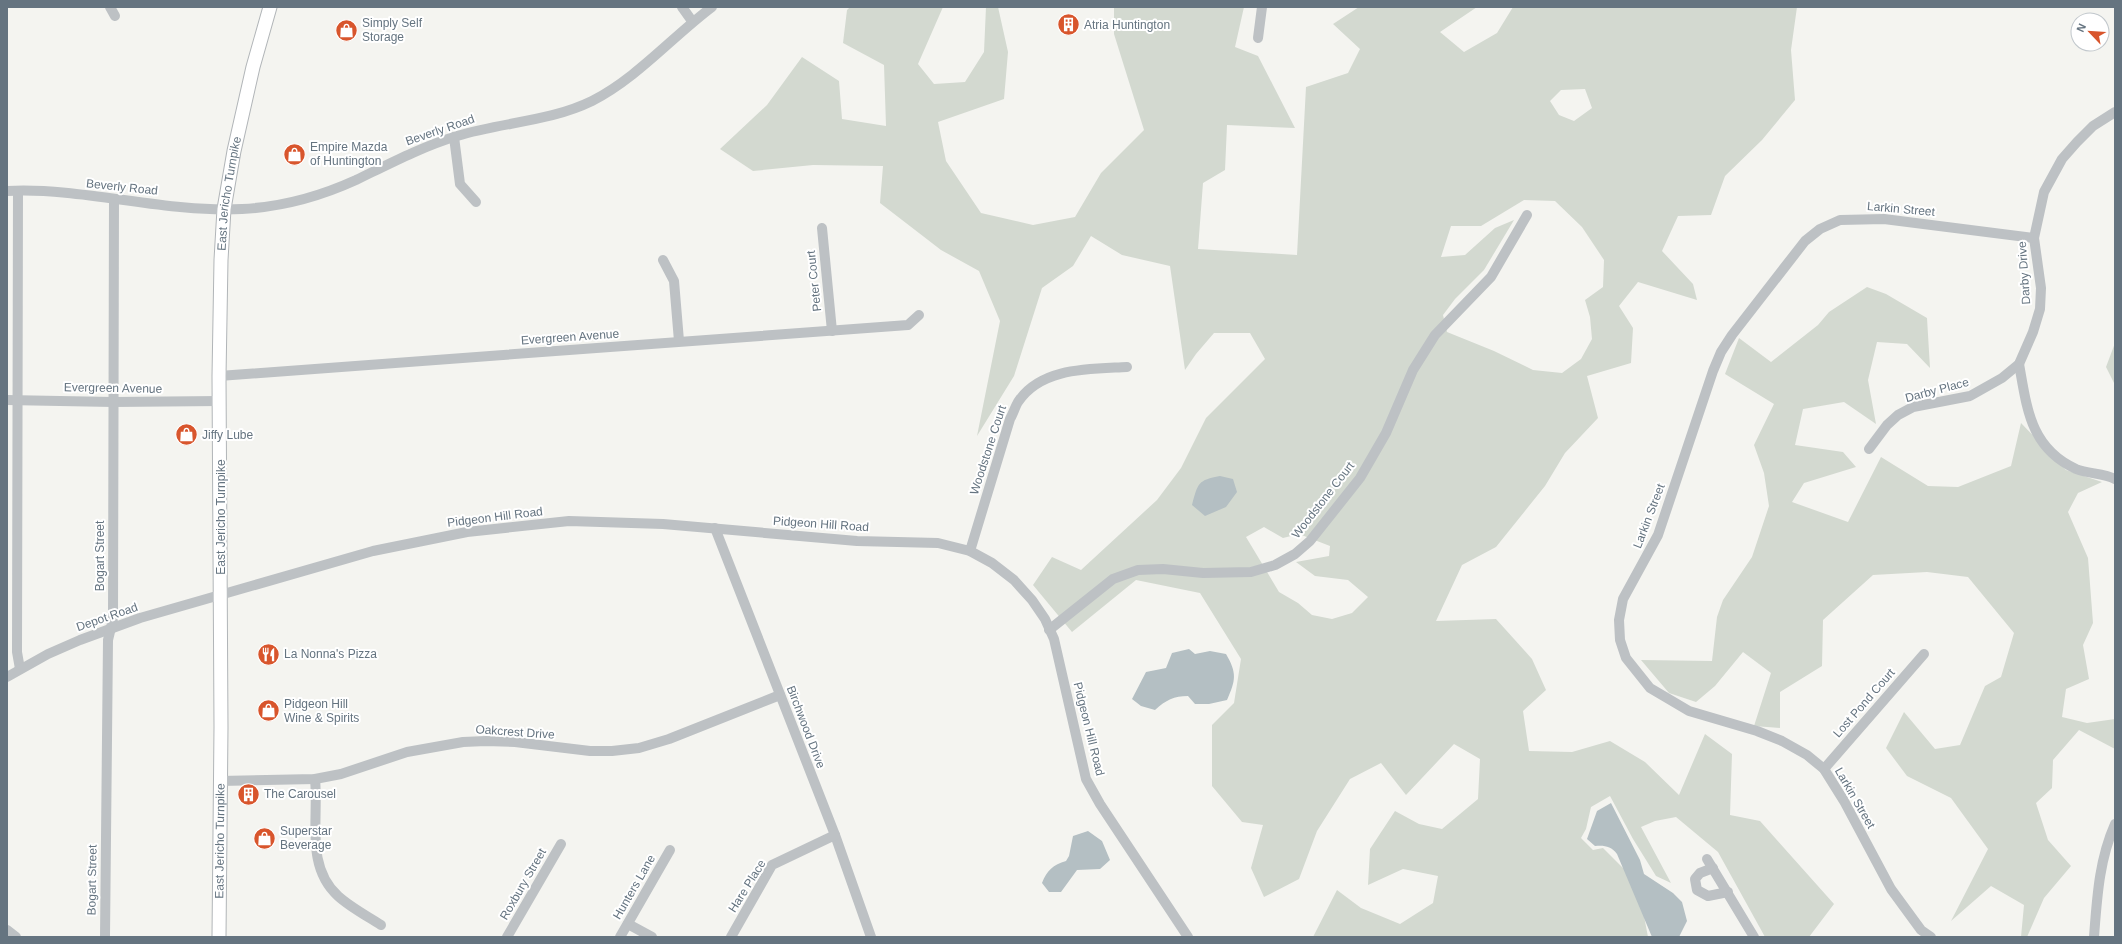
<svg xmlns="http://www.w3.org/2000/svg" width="2122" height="944" font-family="Arial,sans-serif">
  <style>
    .green { fill: #d3d9d0; fill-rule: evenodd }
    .water { fill: #b4bfc3 }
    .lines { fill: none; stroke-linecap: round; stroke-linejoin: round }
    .major-casing { stroke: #b1b5b8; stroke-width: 15 }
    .minor { stroke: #bdc1c4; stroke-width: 10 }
    .major { stroke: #fff; stroke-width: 13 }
    .labels { text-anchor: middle; stroke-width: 4; stroke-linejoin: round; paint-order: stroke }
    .poi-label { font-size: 12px; fill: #657480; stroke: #fff; text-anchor: start }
    .street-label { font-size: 12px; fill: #657480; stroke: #fff }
  </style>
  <rect width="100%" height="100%" fill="#f4f4f0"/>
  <!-- green -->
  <g class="green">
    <path d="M 850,7 L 943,7 L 918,64 L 934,84 L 965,82 L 984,52 L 986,7 L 998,7 L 1008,52 L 1004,99 L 938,122 L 946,161 L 981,213 L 1033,225 L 1075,217 L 1101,173 L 1144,130 L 1114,34 L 1114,7 L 1244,7 L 1235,47 L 1258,56 L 1295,128 L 1227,125 L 1225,170 L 1203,183 L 1198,249 L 1297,255 L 1306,87 L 1348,73 L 1360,49 L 1333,24 L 1359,7 L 1477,7 L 1440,32 L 1464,52 L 1497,33 L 1513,7 L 1797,7 L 1791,50 L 1795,100 L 1762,140 L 1725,176 L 1711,215 L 1678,216 L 1662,251 L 1693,284 L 1697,300 L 1638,282 L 1619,306 L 1633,328 L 1631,363 L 1587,376 L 1598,418 L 1565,453 L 1545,486 L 1496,547 L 1462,565 L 1436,621 L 1496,619 L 1532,659 L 1546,690 L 1523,711 L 1529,751 L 1572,752 L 1610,741 L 1645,762 L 1679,795 L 1705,734 L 1732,754 L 1730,815 L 1760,821 L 1834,904 L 1809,937 L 1765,937 L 1718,852 L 1676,817 L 1655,821 L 1641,827 L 1671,883 L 1656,876 L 1633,839 L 1610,796 L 1591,807 L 1586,829 L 1581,838 L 1593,850 L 1603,848 L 1628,873 L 1644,916 L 1648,937 L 1313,937 L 1337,890 L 1361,908 L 1400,924 L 1433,903 L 1438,876 L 1403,869 L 1368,885 L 1370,849 L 1395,811 L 1419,824 L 1442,829 L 1478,799 L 1480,759 L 1454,744 L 1406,795 L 1381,763 L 1350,779 L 1317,831 L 1299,879 L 1264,897 L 1251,868 L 1263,825 L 1242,822 L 1212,786 L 1212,725 L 1234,703 L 1241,659 L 1200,593 L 1136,580 L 1072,632 L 1033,585 L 1052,557 L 1081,570 L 1157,500 L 1181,468 L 1206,418 L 1265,359 L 1250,333 L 1214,333 L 1196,354 L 1185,370 L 1170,266 L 1122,255 L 1091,236 L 1073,266 L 1042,288 L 1014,376 L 977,436 L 1000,321 L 979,271 L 941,250 L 880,203 L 883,166 L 813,165 L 753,171 L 720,149 L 767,105 L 802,57 L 839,81 L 842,119 L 886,126 L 884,65 L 843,43 L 847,10 ZM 1585,89 L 1592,108 L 1574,121 L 1559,115 L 1550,101 L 1561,90 ZM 1524,200 L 1555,201 L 1582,227 L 1604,260 L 1603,287 L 1585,300 L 1590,317 L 1592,339 L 1581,359 L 1562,373 L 1533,370 L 1494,351 L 1447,332 L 1443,315 L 1455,299 L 1484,270 L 1514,220 L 1495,228 L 1465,255 L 1441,257 L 1451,226 L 1481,226 ZM 1264,527 L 1283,538 L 1299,534 L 1330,546 L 1329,556 L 1296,562 L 1315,576 L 1348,580 L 1368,597 L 1352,613 L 1332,619 L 1312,615 L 1298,603 L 1279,592 L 1246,537 Z"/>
    <polygon points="1867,287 1886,294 1927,318 1930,368 1907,344 1877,342 1868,380 1876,424 1844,402 1803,409 1795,445 1843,452 1856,467 1804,483 1792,502 1848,522 1881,457 1928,486 1958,487 2011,466 2021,423 2066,470 2102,482 2078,493 2068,512 2088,558 2093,623 2083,645 2089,679 2066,689 2062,717 2087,723 2115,719 2115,749 2079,730 2053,760 2052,788 2036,803 2048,840 2071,866 2044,898 2027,937 2021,937 2024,905 1991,886 1951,921 1988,849 1951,798 1907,776 1886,748 1904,712 1935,749 1960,745 1985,686 2001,677 2014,633 1968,577 1927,572 1873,575 1823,620 1822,666 1780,692 1780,728 1754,726 1771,673 1743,652 1715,686 1696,702 1669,693 1641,660 1712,661 1717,617 1723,600 1752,557 1769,506 1764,473 1754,445 1774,404 1725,374 1739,338 1771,362 1818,325 1829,312"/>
    <polygon points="2115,343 2115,385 2106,367"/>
  </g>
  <!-- water -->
  <g class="water">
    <path d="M 1220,476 L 1233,479 L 1237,492 L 1226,507 L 1205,516 L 1192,505 C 1198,483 1198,480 1220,476 Z"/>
    <path d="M 1189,649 L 1195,654 L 1210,651 L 1226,654 C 1237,673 1236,680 1227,700 L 1209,704 L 1195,704 L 1188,696 C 1174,696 1166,700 1155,710 L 1141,706 L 1132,699 L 1146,672 L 1166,668 L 1172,653 Z"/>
    <path d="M 1611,803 L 1640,860 L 1644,874 L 1673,893 L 1682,902 L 1687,921 L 1679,937 L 1652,937 L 1617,854 C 1611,846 1604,845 1595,846 L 1587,839 L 1597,811 Z"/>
    <path d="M 1088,831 L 1102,841 L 1110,860 L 1100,869 L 1077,870 L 1061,892 L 1049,892 L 1042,883 C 1047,870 1053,865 1066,861 L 1069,856 L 1073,836 Z"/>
  </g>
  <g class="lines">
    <defs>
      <g id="major">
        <path id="s1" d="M 219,937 L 221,727 L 219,376 L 221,260 L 224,209 L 234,151 L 253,67 L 270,7"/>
      </g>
    </defs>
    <!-- major casing -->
    <use href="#major" class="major-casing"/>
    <!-- minor -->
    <g class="minor">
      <polyline points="110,7 115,16"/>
      <polyline points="682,7 692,21"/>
      <polyline points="1258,38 1262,7"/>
      <polyline points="454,137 460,184 476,202"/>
      <path d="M 7,191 C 85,187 163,213 242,209 C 280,207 321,196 356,180 C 389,164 421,147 457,136 C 502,122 549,122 592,101 C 637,78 672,37 712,7"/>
      <polyline points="18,191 17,652 20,669"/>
      <polyline points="822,228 832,331"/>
      <polyline points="663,260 674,281 679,341"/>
      <path d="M 2019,364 C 2027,408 2030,448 2076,469 C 2088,474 2104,473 2115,479"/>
      <polyline points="219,376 908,325 919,315"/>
      <polyline points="7,400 113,402 220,401"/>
      <polyline points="1869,449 1887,425 1898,415 1913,407 1970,396 2002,378 2019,364 2033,332 2040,309 2041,288 2034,238 2044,192 2062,159 2077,142 2093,126 2115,112"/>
      <polyline points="715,528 835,835 871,937"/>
      <path d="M 970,551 L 1010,419 C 1013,414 1015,407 1018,402 C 1041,367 1090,369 1127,367"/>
      <polyline points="1049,630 1113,579 1138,570 1163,569 1203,573 1251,572 1275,565 1295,554 1310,541 1360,478 1386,433 1413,370 1435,335 1491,277 1527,215"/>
      <polyline points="7,677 48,654 80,640 140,618 373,551 467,532 569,521 663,524 857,541 938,543 970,551 992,563 1014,580 1032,600 1045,619 1054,639 1086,779 1100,804 1188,937"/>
      <polyline points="1824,769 1924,654"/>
      <path d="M 315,779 C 319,819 305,866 338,896 C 350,907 367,916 381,925"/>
      <polyline points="220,781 315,779 341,774 407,752 463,742 486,741 515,742 590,751 612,751 639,748 669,739 780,695"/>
      <polyline points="1707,859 1754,937"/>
      <polyline points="1713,868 1700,873 1695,879 1697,890 1708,896 1728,892"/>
      <polyline points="628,924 652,937"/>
      <polyline points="7,930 16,937"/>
      <polyline points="105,937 108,640 113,619 114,199"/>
      <polyline points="507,937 561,844"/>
      <polyline points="620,937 670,850"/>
      <polyline points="731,937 772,865 835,835"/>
      <polyline points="1931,937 1921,930 1891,889 1844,801 1824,769 1807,755 1782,741 1757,731 1689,711 1667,698 1650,688 1626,658 1620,640 1619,620 1623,599 1658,535 1713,371 1721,352 1732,335 1805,241 1820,229 1840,220 1884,219 2034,238"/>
      <path d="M 2094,937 C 2097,898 2099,860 2115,824"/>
    </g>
    <!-- major -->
    <use href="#major" class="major"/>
  </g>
  <!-- icons -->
  <defs>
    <symbol id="building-disc" viewBox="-11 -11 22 22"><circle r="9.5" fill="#d8552c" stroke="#fff"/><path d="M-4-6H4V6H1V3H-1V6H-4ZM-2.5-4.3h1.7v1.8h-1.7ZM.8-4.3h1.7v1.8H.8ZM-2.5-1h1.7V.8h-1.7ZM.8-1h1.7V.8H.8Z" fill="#fff"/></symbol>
    <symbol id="shop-disc" viewBox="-11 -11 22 22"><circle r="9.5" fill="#d8552c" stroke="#fff"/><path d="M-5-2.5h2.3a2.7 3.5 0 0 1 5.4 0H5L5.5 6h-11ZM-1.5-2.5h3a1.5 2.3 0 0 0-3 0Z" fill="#fff"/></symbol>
    <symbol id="restaurant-disc" viewBox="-11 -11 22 22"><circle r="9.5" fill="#d8552c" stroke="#fff"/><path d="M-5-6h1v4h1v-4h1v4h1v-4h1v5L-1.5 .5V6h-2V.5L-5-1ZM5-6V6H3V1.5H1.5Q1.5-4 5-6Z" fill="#fff"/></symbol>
  </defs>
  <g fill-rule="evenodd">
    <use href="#building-disc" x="1056" y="12" width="25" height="25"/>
    <use href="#shop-disc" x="334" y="18" width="25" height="25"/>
    <use href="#shop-disc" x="282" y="142" width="25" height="25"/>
    <use href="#shop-disc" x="174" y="422" width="25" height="25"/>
    <use href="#restaurant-disc" x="256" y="642" width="25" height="25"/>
    <use href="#shop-disc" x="256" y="698" width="25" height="25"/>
    <use href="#building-disc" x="236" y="782" width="25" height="25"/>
    <use href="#shop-disc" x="252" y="826" width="25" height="25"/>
  </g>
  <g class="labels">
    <!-- poi labels -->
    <g class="poi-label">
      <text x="362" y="27">Simply Self<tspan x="362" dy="14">Storage</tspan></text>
      <text x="1084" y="29">Atria Huntington</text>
      <text x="310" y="151">Empire Mazda<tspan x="310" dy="14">of Huntington</tspan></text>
      <text x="202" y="439">Jiffy Lube</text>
      <text x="284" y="658">La Nonna's Pizza</text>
      <text x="284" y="708">Pidgeon Hill<tspan x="284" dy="14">Wine &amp; Spirits</tspan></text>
      <text x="264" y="798">The Carousel</text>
      <text x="280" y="835">Superstar<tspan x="280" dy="14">Beverage</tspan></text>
    </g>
    <!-- street labels -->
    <g class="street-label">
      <text transform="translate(440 130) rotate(-19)" y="4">Beverly Road</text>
      <text transform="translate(122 187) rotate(6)" y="4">Beverly Road</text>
      <text dy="4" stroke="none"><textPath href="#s1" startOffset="744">East Jericho Turnpike</textPath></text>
      <text transform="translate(1901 209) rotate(5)" y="4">Larkin Street</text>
      <text transform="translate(2024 273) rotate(-94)" y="4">Darby Drive</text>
      <text transform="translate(814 281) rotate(-96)" y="4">Peter Court</text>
      <text transform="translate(570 337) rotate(-4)" y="4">Evergreen Avenue</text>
      <text transform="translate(113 388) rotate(1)" y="4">Evergreen Avenue</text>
      <text transform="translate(1937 390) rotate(-15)" y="4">Darby Place</text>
      <text transform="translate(988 450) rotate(-72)" y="4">Woodstone Court</text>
      <text transform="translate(1323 500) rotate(-52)" y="4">Woodstone Court</text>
      <text transform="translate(1649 516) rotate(-69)" y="4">Larkin Street</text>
      <text transform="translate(221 517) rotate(-90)" y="4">East Jericho Turnpike</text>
      <text transform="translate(495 517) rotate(-7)" y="4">Pidgeon Hill Road</text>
      <text transform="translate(821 524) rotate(4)" y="4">Pidgeon Hill Road</text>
      <text transform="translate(100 556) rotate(-90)" y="4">Bogart Street</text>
      <text transform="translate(107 617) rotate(-19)" y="4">Depot Road</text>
      <text transform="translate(1864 703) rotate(-49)" y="4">Lost Pond Court</text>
      <text transform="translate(806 727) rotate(69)" y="4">Birchwood Drive</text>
      <text transform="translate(1089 729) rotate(76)" y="4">Pidgeon Hill Road</text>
      <text transform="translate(515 732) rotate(4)" y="4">Oakcrest Drive</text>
      <text transform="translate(1855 798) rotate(60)" y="4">Larkin Street</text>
      <text dy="4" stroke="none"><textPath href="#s1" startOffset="96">East Jericho Turnpike</textPath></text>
      <text transform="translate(92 880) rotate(-89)" y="4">Bogart Street</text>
      <text transform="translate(523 884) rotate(-60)" y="4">Roxbury Street</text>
      <text transform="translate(747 886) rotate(-58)" y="4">Hare Place</text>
      <text transform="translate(634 887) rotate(-60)" y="4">Hunters Lane</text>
    </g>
  </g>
  <!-- border -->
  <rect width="2122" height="944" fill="none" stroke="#657480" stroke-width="16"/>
  <!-- north arrow -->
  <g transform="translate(2090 32) rotate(295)"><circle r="19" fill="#ffffff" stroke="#c1c7cc"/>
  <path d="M0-3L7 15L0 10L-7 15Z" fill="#d8552c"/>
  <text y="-6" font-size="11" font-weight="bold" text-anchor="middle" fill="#657480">N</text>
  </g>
</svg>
